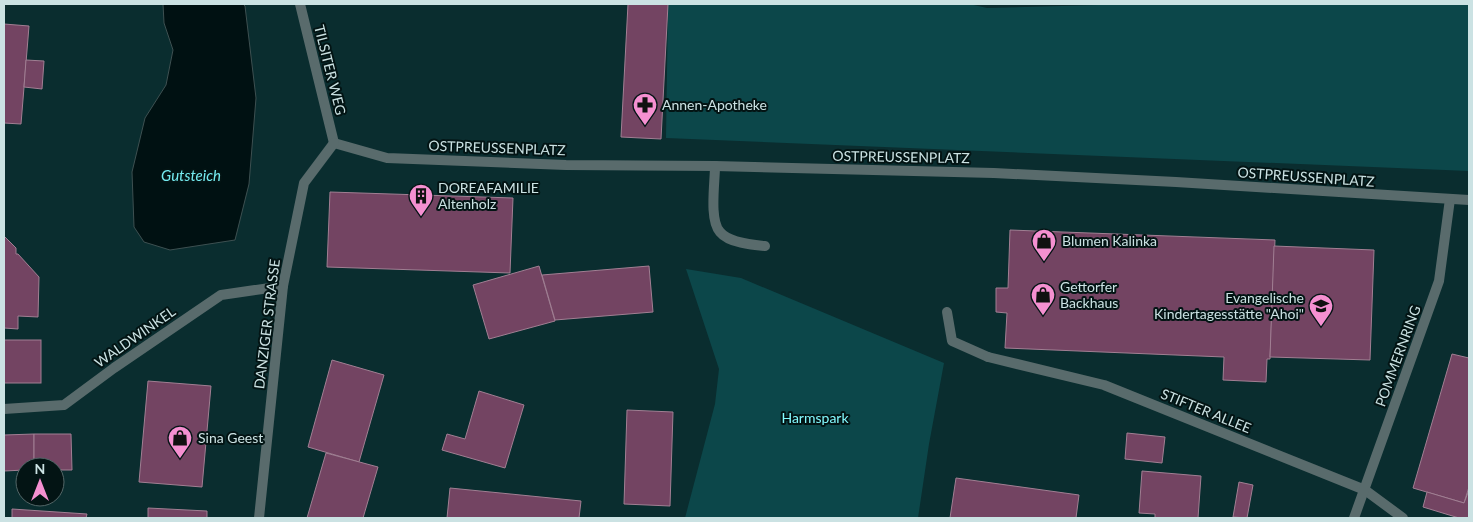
<svg xmlns="http://www.w3.org/2000/svg" width="1473" height="522" font-family="Lato,sans-serif">
  <style>
    .green { fill: #0c474a }
    .water { fill: #001112; stroke: #3d5051 }
    .building { fill: #734462; stroke: #a17f93 }
    .lines { fill: none; stroke-linecap: round; stroke-linejoin: round }
    .lane { stroke: #596b6c; stroke-width: 10 }
    .street { stroke: #596b6c; stroke-width: 10 }
    .labels { text-anchor: middle; stroke-width: 4; stroke-linejoin: round; paint-order: stroke }
    .street-label { font-size: 14px; fill: #cbe2e3; stroke: #031414 }
    .poi-label { font-size: 14px; fill: #cbe2e3; stroke: #031414; text-anchor: start }
    .park-label { font-size: 14px; fill: #83f9fe; stroke: #031414 }
    .water-label { font-size: 15px; font-style: italic; fill: #75ebf0; stroke: #031414 }
  </style>
  <rect width="100%" height="100%" fill="#0a2d2f"/>
  <!-- green -->
  <g class="green">
    <polygon points="668,4 969,4 987,8 1135,4 1469,4 1469,171 666,138"/>
    <polygon points="686,269 741,278 944,363 929,444 918,518 685,518 715,404 719,369"/>
  </g>
  <!-- water -->
  <polygon class="water" points="163,4 243,4 245,6 256,98 249,184 235,240 170,250 144,242 134,227 132,172 145,118 166,85 173,50 164,23"/>
  <!-- building -->
  <g class="building">
    <polygon points="628,4 668,4 661,139 621,137"/>
    <polygon points="4,24 29,26 21,124 4,123"/>
    <polygon points="26,60 44,61 42,89 24,87"/>
    <polygon points="330,192 513,198 510,273 327,267"/>
    <polygon points="1010,230 1275,240 1270,359 1267,359 1266,382 1223,380 1224,357 1005,348 1007,313 996,312 996,288 1008,288"/>
    <polygon points="4,236 16,248 16,254 18,254 39,277 38,317 18,316 18,329 4,328"/>
    <polygon points="1274,246 1374,250 1370,360 1270,357"/>
    <polygon points="539,266 555,321 489,339 473,285"/>
    <polygon points="649,266 653,312 555,320 542,275"/>
    <rect x="4" y="340" width="37" height="43"/>
    <polygon points="1452,354 1469,358 1469,487 1464,503 1413,488"/>
    <polygon points="332,360 384,375 359,462 308,447"/>
    <polygon points="148,381 211,386 202,487 139,482"/>
    <polygon points="479,391 524,405 505,468 442,450 447,434 465,439"/>
    <polygon points="627,410 673,412 670,506 624,504"/>
    <polygon points="1127,433 1165,437 1162,463 1125,459"/>
    <polygon points="34,434 34,467 25,467 25,470 4,471 4,435"/>
    <polygon points="34,434 71,434 72,470 55,470 55,467 34,467"/>
    <polygon points="326,453 378,467 363,518 307,518"/>
    <polygon points="1142,471 1201,476 1198,518 1155,518 1155,514 1139,513"/>
    <polygon points="956,478 1079,495 1076,518 950,518"/>
    <polygon points="1239,482 1253,485 1247,518 1233,517"/>
    <polygon points="450,488 581,501 579,518 447,518"/>
    <polygon points="1469,490 1469,518 1459,518 1423,507 1427,492 1464,503"/>
    <polygon points="148,508 207,511 207,518 148,518"/>
    <polygon points="12,509 87,514 86,518 12,518"/>
  </g>
  <g class="lines">
    <!-- lane -->
    <g class="lane">
      <path d="M 715,166 C 715,183 709,220 720,232 C 729,243 752,245 765,246"/>
      <polyline points="947,312 952,341 988,357"/>
    </g>
    <!-- street -->
    <g class="street">
      <polyline points="300,4 334,143"/>
      <polyline points="334,143 387,158 566,165 715,166 994,173 1176,182 1469,200"/>
      <polyline points="988,357 1104,385 1365,490 1403,518"/>
      <polyline points="4,409 64,405 114,368 221,295 283,286"/>
      <polyline points="259,518 283,286 304,183 334,143"/>
      <polyline points="1354,518 1439,281 1450,199"/>
    </g>
  </g>
  <!-- icons -->
  <defs>
    <symbol id="pharmacy-pin" viewBox="-11 -11 22 30"><path d="M0 17L-7.5 6A9.5 9.5 0 1 1 7.5 6Z" fill="#f590d1" stroke="#031414"/><path d="M-2-6h4v4h4v4h-4v4h-4v-4h-4v-4h4Z" fill="#111"/></symbol>
    <symbol id="building-pin" viewBox="-11 -11 22 30"><path d="M0 17L-7.5 6A9.5 9.5 0 1 1 7.5 6Z" fill="#f590d1" stroke="#031414"/><path d="M-4-6H4V6H1V3H-1V6H-4ZM-2.5-4.3h1.7v1.8h-1.7ZM.8-4.3h1.7v1.8H.8ZM-2.5-1h1.7V.8h-1.7ZM.8-1h1.7V.8H.8Z" fill="#111"/></symbol>
    <symbol id="shop-pin" viewBox="-11 -11 22 30"><path d="M0 17L-7.5 6A9.5 9.5 0 1 1 7.5 6Z" fill="#f590d1" stroke="#031414"/><path d="M-5-2.5h2.3a2.7 3.5 0 0 1 5.4 0H5L5.5 6h-11ZM-1.5-2.5h3a1.5 2.3 0 0 0-3 0Z" fill="#111"/></symbol>
    <symbol id="school-pin" viewBox="-11 -11 22 30"><path d="M0 17L-7.5 6A9.5 9.5 0 1 1 7.5 6Z" fill="#f590d1" stroke="#031414"/><path d="M0-5L7-2L0 1L-7-2ZM-4 1L0 2.5L4 1V4Q0 6-4 4Z" fill="#111"/></symbol>
  </defs>
  <g fill-rule="evenodd">
    <use href="#pharmacy-pin" x="631" y="91" width="28" height="38"/>
    <use href="#building-pin" x="407" y="182" width="28" height="38"/>
    <use href="#shop-pin" x="1030" y="227" width="28" height="38"/>
    <use href="#shop-pin" x="1029" y="281" width="28" height="38"/>
    <use href="#school-pin" x="1307" y="292" width="28" height="38"/>
    <use href="#shop-pin" x="166" y="424" width="28" height="38"/>
  </g>
  <g class="labels">
    <!-- street labels -->
    <g class="street-label">
      <text transform="translate(330 70) rotate(76)" y="5">TILSITER WEG</text>
      <text transform="translate(497 148) rotate(2)" y="5">OSTPREUSSENPLATZ</text>
      <text transform="translate(901 157) rotate(1)" y="5">OSTPREUSSENPLATZ</text>
      <text transform="translate(1306 177) rotate(4)" y="5">OSTPREUSSENPLATZ</text>
      <text transform="translate(267 324) rotate(-83)" y="5">DANZIGER STRASSE</text>
      <text transform="translate(135 337) rotate(-35)" y="5">WALDWINKEL</text>
      <text transform="translate(1398 356) rotate(-70)" y="5">POMMERNRING</text>
      <text transform="translate(1206 411) rotate(22)" y="5">STIFTER ALLEE</text>
    </g>
    <!-- poi labels -->
    <g class="poi-label">
      <text x="662" y="110">Annen-Apotheke</text>
      <text x="438" y="193">DOREAFAMILIE<tspan x="438" dy="16">Altenholz</tspan></text>
      <text x="1062" y="246">Blumen Kalinka</text>
      <text x="1060" y="292">Gettorfer<tspan x="1060" dy="16">Backhaus</tspan></text>
      <text x="1304" y="303" text-anchor="end">Evangelische<tspan x="1304" dy="16">Kindertagesstätte "Ahoi"</tspan></text>
      <text x="198" y="443">Sina Geest</text>
    </g>
    <!-- park labels -->
    <g class="park-label">
      <text x="815" y="423">Harmspark</text>
    </g>
    <!-- water labels -->
    <g class="water-label">
      <text x="191" y="181">Gutsteich</text>
    </g>
  </g>
  <!-- border -->
  <rect width="1473" height="522" fill="none" stroke="#cbe2e3" stroke-width="10"/>
  <!-- north arrow -->
  <g transform="translate(40 482)"><circle r="24" fill="#031414" stroke="#536667"/>
  <path d="M0-4L9 19L0 12L-9 19Z" fill="#f590d1"/>
  <text y="-8" font-size="14" font-weight="bold" text-anchor="middle" fill="#cbe2e3">N</text>
  </g>
</svg>
